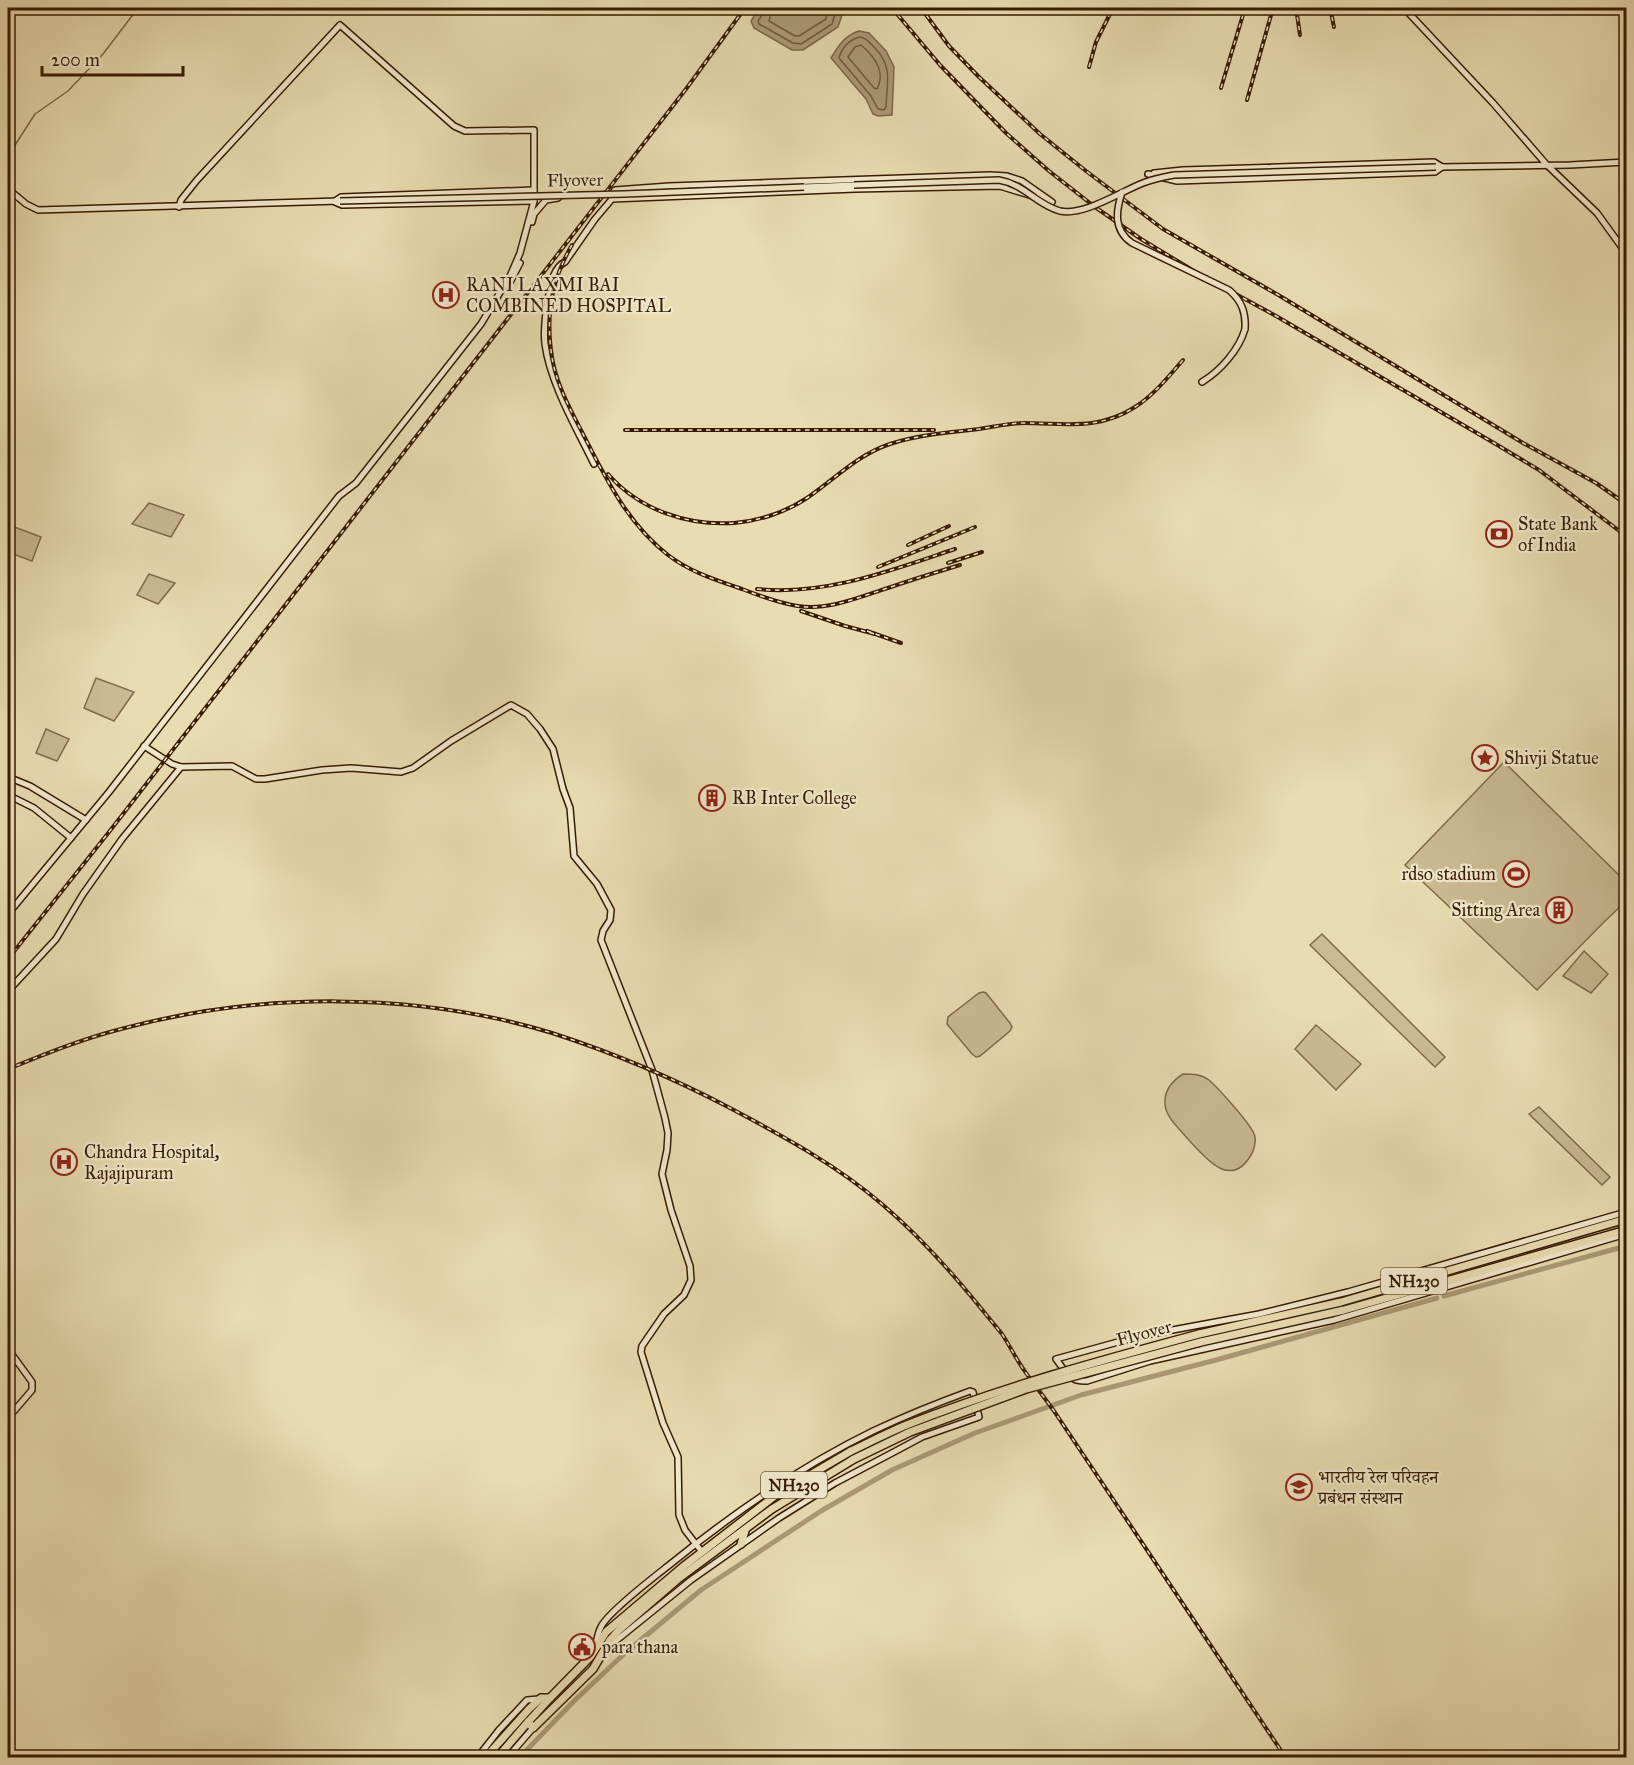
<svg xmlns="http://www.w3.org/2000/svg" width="1634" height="1765" font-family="'IM FELL Great Primer','Noto Serif Devanagari',serif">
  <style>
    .green { fill: #cbbb93; stroke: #816b4a; stroke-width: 1.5 }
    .water { fill: #ac9a75; stroke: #7d6747; stroke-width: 1.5 }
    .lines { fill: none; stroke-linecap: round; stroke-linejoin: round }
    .shore { stroke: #725a3b; stroke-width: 1.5 }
    .stream { stroke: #7d6747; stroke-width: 1.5 }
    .canal { stroke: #ac9a75; stroke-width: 5 }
    .secondary-casing { stroke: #371b01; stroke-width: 8 }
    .highway-casing { stroke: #371b01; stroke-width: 10 }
    .secondary { stroke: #f1e8cc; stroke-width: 5 }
    .highway { stroke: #e9dcb1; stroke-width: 7 }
    .rail-casing { stroke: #371b01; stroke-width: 4 }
    .rail { stroke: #f1e8cc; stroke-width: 1.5; stroke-dasharray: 4.5; stroke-linecap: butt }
    .secondary-bridge-casing { stroke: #371b01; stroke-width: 8; stroke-linecap: butt }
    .highway-bridge-casing { stroke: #371b01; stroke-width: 10; stroke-linecap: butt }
    .secondary-bridge { stroke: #f1e8cc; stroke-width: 5 }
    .highway-bridge { stroke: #e9dcb1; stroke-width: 7 }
    .labels { text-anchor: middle; stroke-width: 4.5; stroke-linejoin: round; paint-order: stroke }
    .shield { fill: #f1e8cc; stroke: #6f583e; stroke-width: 1.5 }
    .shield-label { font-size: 16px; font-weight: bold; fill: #371b01 }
    .street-label { font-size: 18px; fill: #371b01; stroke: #f1e8cc }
    .poi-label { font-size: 18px; fill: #371b01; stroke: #f1e8cc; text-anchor: start }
  </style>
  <rect width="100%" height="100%" fill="#e9dcb1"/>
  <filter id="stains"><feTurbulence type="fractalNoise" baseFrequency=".00333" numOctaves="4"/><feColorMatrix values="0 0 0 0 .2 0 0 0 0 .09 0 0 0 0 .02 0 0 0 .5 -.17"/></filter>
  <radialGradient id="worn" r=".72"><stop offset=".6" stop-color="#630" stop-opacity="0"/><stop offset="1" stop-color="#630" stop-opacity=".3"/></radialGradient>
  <!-- green -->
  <g class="green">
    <polygon points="149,503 184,515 171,537 132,524"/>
    <polygon points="9,525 41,537 32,561 8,552"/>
    <polygon points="149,574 175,583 158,604 137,595"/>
    <polygon points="96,678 134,692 114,721 84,708"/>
    <polygon points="46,729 69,739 57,761 36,753"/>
    <polygon points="1504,762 1626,882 1626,901 1604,922 1537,990 1405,865"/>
    <polygon points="1322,934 1445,1057 1435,1067 1310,945"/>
    <polygon points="1584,951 1608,974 1591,993 1563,976"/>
    <polygon points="983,992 986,993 1010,1023 1012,1027 1010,1031 980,1056 976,1057 972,1054 947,1024 948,1017 979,993"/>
    <polygon points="1316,1025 1361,1064 1336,1090 1295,1049"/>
    <path d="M 1183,1074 C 1192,1074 1201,1074 1209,1080 C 1218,1088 1254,1127 1255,1137 C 1256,1142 1254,1150 1251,1155 C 1230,1191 1204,1156 1187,1138 C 1179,1128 1166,1118 1165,1104 C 1164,1090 1172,1081 1183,1074 Z"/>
    <polygon points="1539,1107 1610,1177 1602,1185 1529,1114"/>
  </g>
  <!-- water -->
  <g class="water">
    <polygon points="759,8 838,8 843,12 838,27 803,50 792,50 754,28 751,21"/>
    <path d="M 859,31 L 869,33 L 886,51 L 894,67 L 892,115 L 878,116 L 873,114 L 866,99 L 831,58 C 839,45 844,36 859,31 Z"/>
  </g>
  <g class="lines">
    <!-- shore -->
    <g class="shore">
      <polyline points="764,8 764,12 758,21 759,24 793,43 801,44 832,24 835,14 834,8"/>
      <polyline points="772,8 769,21 795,36 799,36 826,19 827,8"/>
      <path d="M 860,37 C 867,38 870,43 875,48 C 893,67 887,82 886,107 L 884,110 L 878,109 L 871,96 L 839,58 C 842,47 849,40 860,37 Z"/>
      <path d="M 861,45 C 874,56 886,72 877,89 L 874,88 L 848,57 L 855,47 Z"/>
    </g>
    <!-- stream -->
    <polyline class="stream" points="8,156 35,114 68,91 103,54 138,8"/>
    <!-- canal -->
    <g class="canal">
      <polyline points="1444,1296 1626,1246"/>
      <polyline points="519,1758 574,1701 625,1653 701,1590 821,1511 892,1470 975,1433 1081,1395 1216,1360 1437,1298"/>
    </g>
    <defs>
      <g id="secondary">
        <polyline points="1404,8 1493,103 1546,164 1597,213 1626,253"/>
        <polyline points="1439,167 1570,165 1626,162"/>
        <polyline points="1154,173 1183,170 1434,162 1442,167"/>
        <polyline points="1148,174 1177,181 1435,172 1442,167"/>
        <polygon points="990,175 1007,176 1022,181 1052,202 1000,186 855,189 612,199 611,196 615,190 669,186"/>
        <polyline points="804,187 854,185"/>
        <polyline points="8,189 26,204 38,210 340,201"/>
        <polyline points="335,201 341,197 534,190"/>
        <polyline points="335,202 342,205 534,201"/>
        <polyline points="532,222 534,214 546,200 558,198"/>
        <polyline points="508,286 520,263"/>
        <path d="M 1202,382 C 1220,371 1239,350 1245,329"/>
        <path d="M 594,464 C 577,429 550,383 545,344 C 543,328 546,310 549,294 C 551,283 554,267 565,262 L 595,219 L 612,199"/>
        <polyline points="144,746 172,764 181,767 232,766 256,779 265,779 322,770 351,768 401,772 413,768 451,741 511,705 527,714 540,729 553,749 563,789 570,808 574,856 597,884 611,910 610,920 603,931 601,940 652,1070 665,1118 668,1133 667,1150 662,1174 671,1210 690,1266 691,1280 684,1295 664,1314 642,1346 641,1352 663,1423 678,1457 679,1515 685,1530 702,1552"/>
        <polyline points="8,777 30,786 86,820"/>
        <polyline points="8,795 34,808 71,838"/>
        <polyline points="8,914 109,792 339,496 356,483 481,324 511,274 520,253 534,201 534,130 465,131 454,126 340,25 197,180 181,200 179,207"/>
        <polyline points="8,991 56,939 83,894 122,839 181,767"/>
        <path d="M 1626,1212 L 1348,1292 L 1259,1314 L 1140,1336 L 1056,1359 C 1066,1372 1069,1382 1087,1381 L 1150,1361 L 1334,1320 L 1626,1234"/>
        <polyline points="8,1349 32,1382 32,1390 8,1418"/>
        <path d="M 596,1644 C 597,1639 598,1632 601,1627 C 607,1613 654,1577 668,1566 C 732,1514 799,1467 873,1431 C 905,1416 937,1403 970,1391 L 973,1392 L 979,1417 L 922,1437 L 892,1453 L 835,1483 L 779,1518 L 691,1580 L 607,1648"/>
        <polyline points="477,1758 499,1730 527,1700 539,1699"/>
        <polyline points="507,1758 533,1728"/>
      </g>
      <g id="highway">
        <polyline points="1199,1334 1341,1302 1626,1219"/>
        <polyline points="1201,1342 1344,1310 1626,1230"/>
        <polyline points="741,1544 745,1531"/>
        <polyline points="528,1722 550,1698"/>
        <polyline points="485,1758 529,1709 541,1698 550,1698 591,1656 606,1632 684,1566 776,1495 851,1451"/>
        <polyline points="497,1758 528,1722 533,1728 593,1669 610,1640 620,1629 678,1579 772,1509 854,1459"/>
      </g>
    </defs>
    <!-- secondary casing -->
    <use href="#secondary" class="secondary-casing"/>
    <!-- highway casing -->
    <use href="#highway" class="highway-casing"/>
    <!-- secondary -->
    <use href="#secondary" class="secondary"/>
    <!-- highway -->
    <use href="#highway" class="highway"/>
    <defs>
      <g id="rail">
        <path d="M 556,8 C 588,14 621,16 653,8"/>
        <polyline points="892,8 940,65 1006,133 1049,171 1095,207 1141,239 1199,274 1276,316 1494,443 1539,470 1626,536"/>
        <polyline points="921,8 949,46 978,76 1040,134 1086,171 1163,229 1280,296 1523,443 1596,483 1626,504"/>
        <polyline points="1296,8 1300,35"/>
        <polyline points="1330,8 1334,27"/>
        <polyline points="1089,67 1096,42 1113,8"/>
        <polyline points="1221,88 1245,8"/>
        <polyline points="1247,100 1273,8"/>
        <path d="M 572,245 C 553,277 546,313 551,350 C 554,380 569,407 583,434 C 606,479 628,524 668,555 C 690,572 716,580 742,589 C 760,596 779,603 798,606 C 829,611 862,596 891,587 C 914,579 937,572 960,565"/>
        <polyline points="625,430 934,430"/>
        <path d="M 608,474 C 639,510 688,526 734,523 C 759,521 786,512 807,498 C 835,479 857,455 890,444 C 918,435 950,432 979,429 C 994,427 1009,423 1024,423 C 1064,423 1098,431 1135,407 C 1154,395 1168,377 1183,360"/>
        <polyline points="908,545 949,526"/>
        <polyline points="948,563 982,552"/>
        <polyline points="878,567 975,527"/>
        <path d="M 757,589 C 825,596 892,570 955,549"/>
        <polyline points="801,611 845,626 875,634"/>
        <polyline points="867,631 901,643"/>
        <polyline points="8,959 109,832 686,89 745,8"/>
        <path d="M 8,1069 C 45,1054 82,1039 121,1029 C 259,992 415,991 552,1033 C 614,1053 673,1078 730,1108 C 783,1136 838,1166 883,1205 C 917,1234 947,1267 975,1301 C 984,1312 993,1323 1002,1334 C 1010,1346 1016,1359 1024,1370 C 1034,1385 1046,1399 1056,1414 L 1286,1758"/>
      </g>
    </defs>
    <!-- rail casing -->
    <use href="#rail" class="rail-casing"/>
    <!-- rail -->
    <use href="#rail" class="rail"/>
    <defs>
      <g id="secondary-bridge">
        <path d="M 854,185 L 999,180 C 1024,184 1037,205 1060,211 C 1084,216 1120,192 1143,183 C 1153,179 1163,177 1174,175 L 1436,167"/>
        <path d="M 1122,192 C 1116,211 1113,230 1132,243 L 1229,290 C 1242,301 1246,313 1245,329"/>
        <polyline points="340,201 624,194 804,187"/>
      </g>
      <g id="highway-bridge">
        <path d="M 851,1451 C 870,1442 889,1432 909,1424 C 1003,1387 1102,1360 1199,1334"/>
        <polyline points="854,1459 910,1432 1026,1389 1201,1342"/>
      </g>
    </defs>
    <!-- secondary-bridge casing -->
    <use href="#secondary-bridge" class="secondary-bridge-casing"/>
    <!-- highway-bridge casing -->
    <use href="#highway-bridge" class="highway-bridge-casing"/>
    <!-- secondary-bridge -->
    <use href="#secondary-bridge" class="secondary-bridge"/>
    <!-- highway-bridge -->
    <use href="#highway-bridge" class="highway-bridge"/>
  </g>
  <!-- icons -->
  <defs>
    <symbol id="hospital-ring" viewBox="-11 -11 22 22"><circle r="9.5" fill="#f1e8cc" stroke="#8f2418" stroke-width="1.5"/><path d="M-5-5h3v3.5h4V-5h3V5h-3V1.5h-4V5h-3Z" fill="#8f2418"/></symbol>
    <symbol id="bank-ring" viewBox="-11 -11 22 22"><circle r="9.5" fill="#f1e8cc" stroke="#8f2418" stroke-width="1.5"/><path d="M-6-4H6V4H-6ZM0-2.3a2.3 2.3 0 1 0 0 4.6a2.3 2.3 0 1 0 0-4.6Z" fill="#8f2418"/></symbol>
    <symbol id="sight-ring" viewBox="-11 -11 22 22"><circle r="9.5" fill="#f1e8cc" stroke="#8f2418" stroke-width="1.5"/><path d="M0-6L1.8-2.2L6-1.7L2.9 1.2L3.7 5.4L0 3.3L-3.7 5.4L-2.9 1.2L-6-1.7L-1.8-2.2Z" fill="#8f2418"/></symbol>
    <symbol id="building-ring" viewBox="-11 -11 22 22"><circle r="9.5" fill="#f1e8cc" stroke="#8f2418" stroke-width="1.5"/><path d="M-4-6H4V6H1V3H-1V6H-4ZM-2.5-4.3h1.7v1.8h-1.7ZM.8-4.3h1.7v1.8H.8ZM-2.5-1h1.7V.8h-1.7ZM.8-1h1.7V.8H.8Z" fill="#8f2418"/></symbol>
    <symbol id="stadium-ring" viewBox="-11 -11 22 22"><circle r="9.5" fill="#f1e8cc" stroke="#8f2418" stroke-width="1.5"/><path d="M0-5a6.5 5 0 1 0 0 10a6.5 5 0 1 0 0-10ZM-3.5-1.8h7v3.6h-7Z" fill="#8f2418"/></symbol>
    <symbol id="university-ring" viewBox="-11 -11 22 22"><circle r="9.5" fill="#f1e8cc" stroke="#8f2418" stroke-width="1.5"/><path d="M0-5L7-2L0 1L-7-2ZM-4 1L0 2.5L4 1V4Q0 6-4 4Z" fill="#8f2418"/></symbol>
    <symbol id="civic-ring" viewBox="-11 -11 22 22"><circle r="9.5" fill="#f1e8cc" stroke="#8f2418" stroke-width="1.5"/><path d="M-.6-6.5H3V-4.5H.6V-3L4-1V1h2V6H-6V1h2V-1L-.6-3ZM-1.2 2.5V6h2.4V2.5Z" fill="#8f2418"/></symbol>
  </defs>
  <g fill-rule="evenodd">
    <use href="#hospital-ring" x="431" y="280" width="30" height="30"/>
    <use href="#bank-ring" x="1484" y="519" width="30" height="30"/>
    <use href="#sight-ring" x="1470" y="743" width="30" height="30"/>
    <use href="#building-ring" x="697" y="783" width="30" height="30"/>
    <use href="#stadium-ring" x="1501" y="859" width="30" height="30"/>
    <use href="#building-ring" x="1544" y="895" width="30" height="30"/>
    <use href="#hospital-ring" x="49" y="1147" width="30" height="30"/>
    <use href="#university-ring" x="1284" y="1472" width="30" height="30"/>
    <use href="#civic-ring" x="567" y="1632" width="30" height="30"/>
  </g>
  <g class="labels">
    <!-- shield labels -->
    <g class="shield">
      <rect x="1381" y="1268" width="66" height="26" rx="4.5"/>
      <rect x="761" y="1472" width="66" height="26" rx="4.5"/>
    </g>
    <g class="shield-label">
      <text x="1414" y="1287">NH230</text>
      <text x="794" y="1491">NH230</text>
    </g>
    <!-- street labels -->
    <g class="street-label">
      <text transform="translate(575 180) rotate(-1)" y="6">Flyover</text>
      <text transform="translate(1144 1333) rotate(-15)" y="6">Flyover</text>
    </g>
    <!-- poi labels -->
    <g class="poi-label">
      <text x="466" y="291">RANI LAXMI BAI<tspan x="466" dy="21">COMBINED HOSPITAL</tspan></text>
      <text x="1518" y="530">State Bank<tspan x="1518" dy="21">of India</tspan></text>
      <text x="1504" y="764">Shivji Statue</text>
      <text x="732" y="804">RB Inter College</text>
      <text x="1496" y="880" text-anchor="end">rdso stadium</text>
      <text x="1540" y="916" text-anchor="end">Sitting Area</text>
      <text x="84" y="1158">Chandra Hospital,<tspan x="84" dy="21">Rajajipuram</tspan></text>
      <text x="1318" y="1483">भारतीय रेल परिवहन<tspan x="1318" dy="21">प्रबंधन संस्थान</tspan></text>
      <text x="602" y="1653">para thana</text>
    </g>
  </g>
  <!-- margin -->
  <rect width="1634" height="1765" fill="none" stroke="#e9dcb1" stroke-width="30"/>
  <rect x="9" y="9" width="1616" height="1747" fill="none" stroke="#371b01" stroke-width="3"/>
  <rect x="15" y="15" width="1604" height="1735" fill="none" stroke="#371b01" stroke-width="1.5"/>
  <!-- scale -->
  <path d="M42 66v9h141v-9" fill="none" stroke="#371b01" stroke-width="3"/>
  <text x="51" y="66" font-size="18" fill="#371b01" stroke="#f1e8cc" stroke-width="4.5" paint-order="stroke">200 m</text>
  <rect width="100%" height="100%" filter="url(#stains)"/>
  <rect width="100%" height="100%" fill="url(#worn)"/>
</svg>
